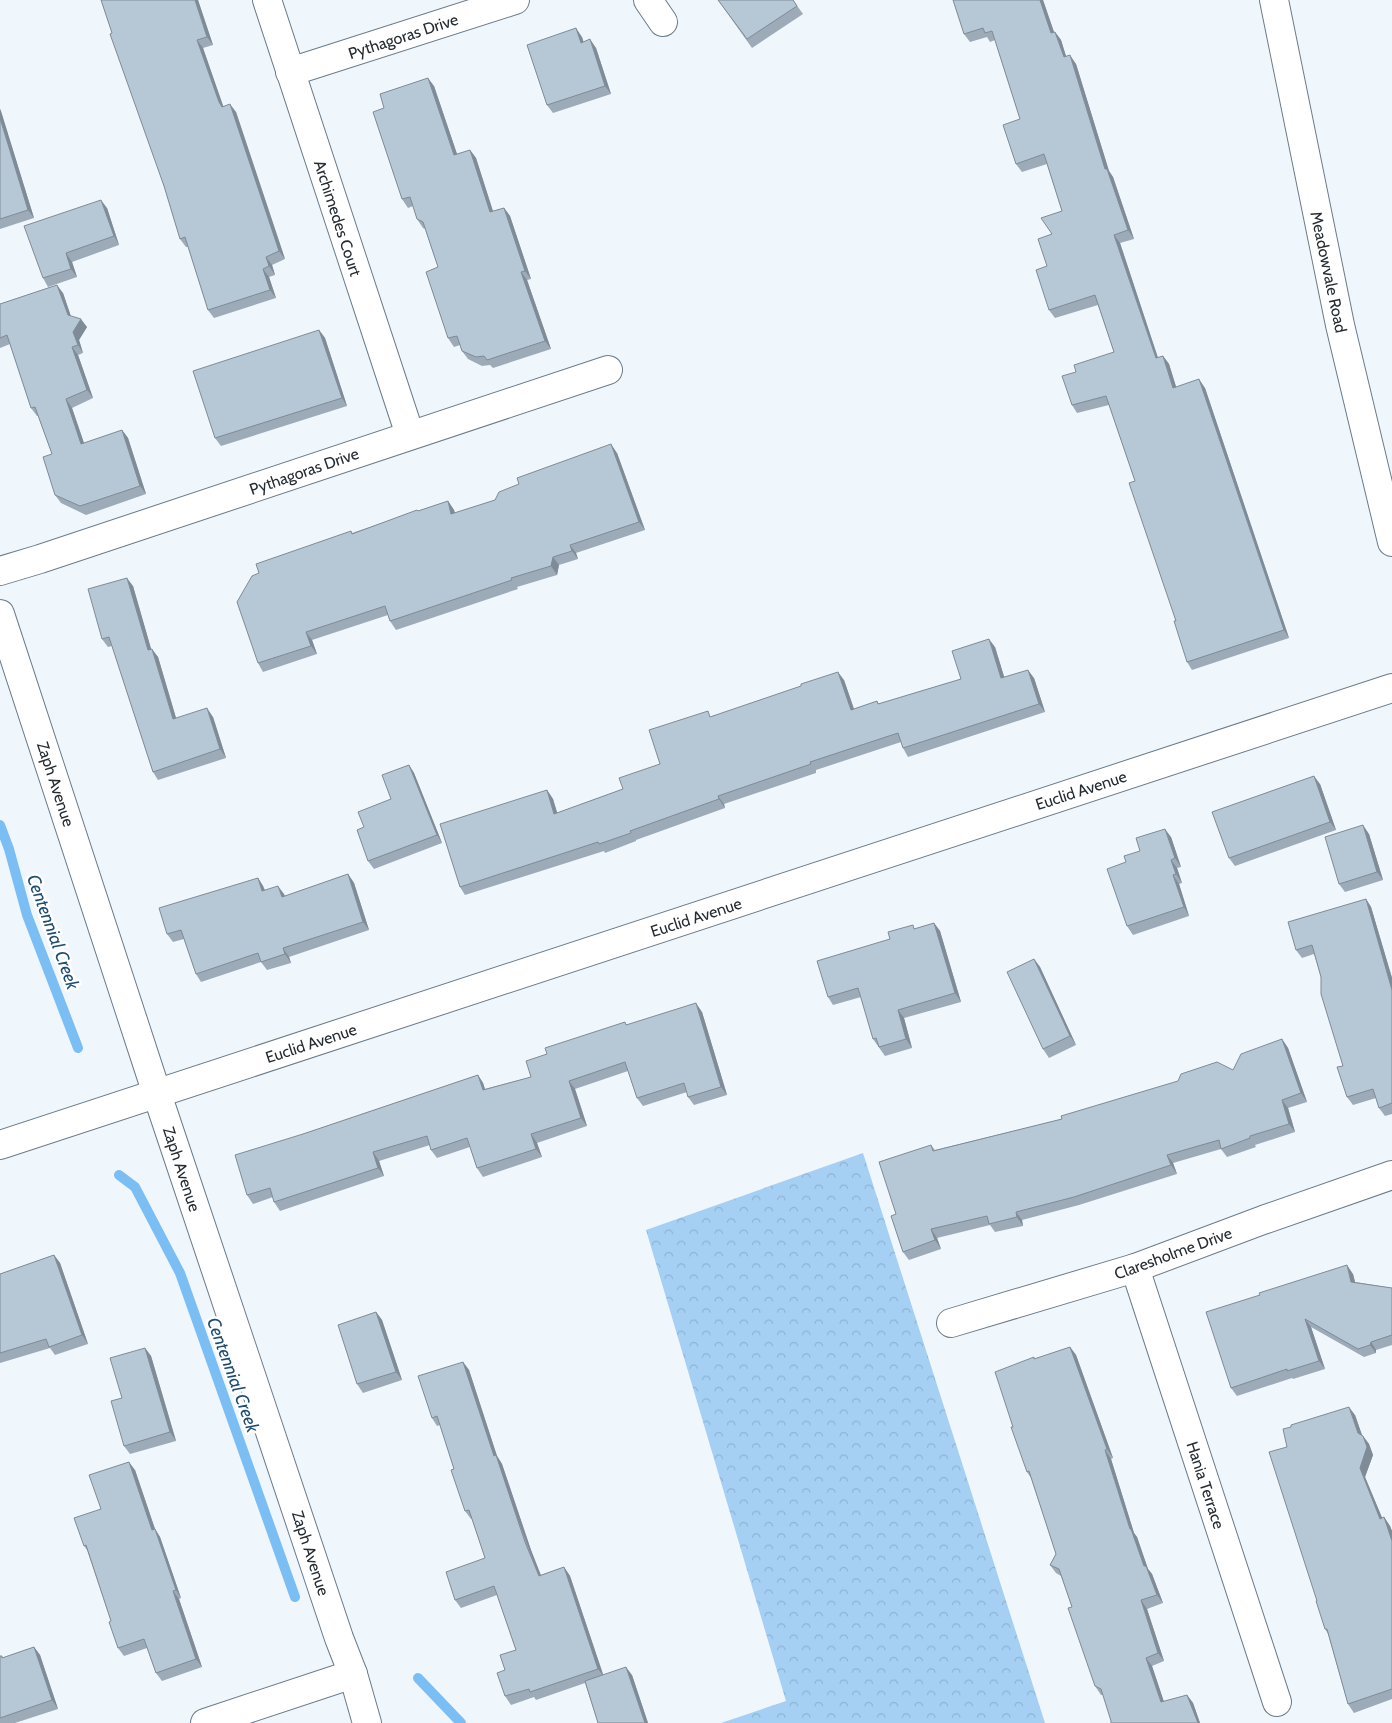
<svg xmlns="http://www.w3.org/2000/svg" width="1392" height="1723" font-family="Cabin,sans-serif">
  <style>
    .forest { fill: url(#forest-crowns) }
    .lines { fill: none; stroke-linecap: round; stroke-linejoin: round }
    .stream { stroke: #7bbef4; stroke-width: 10 }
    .minor-casing { stroke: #6b7b89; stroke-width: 30 }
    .secondary-casing { stroke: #6b7b89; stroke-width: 30 }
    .minor { stroke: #fff; stroke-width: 28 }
    .secondary { stroke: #fff; stroke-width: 28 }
    .wall { fill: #9dabb8 }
    .shaded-wall { fill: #7f8b96 }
    .building { fill: #b6c7d6; stroke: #7f8b96 }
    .labels { text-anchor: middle; stroke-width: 5; stroke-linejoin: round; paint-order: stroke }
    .street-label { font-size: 16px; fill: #252c32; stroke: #fff }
    .water-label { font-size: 18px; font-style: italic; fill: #1d4d71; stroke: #fff }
  </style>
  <defs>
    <pattern id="forest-crowns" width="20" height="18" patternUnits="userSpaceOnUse" patternTransform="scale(1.25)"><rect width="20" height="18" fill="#a5d0f4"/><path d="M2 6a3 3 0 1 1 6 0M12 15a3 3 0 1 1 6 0" fill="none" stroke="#8eb3d2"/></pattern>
  </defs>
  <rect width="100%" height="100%" fill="#eff6fc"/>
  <!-- forest -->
  <polygon class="forest" points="863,1153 1045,1723 721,1723 786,1701 646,1230"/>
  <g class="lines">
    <!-- stream -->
    <g class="stream">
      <polyline points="0,825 9,849 27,915 78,1048"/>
      <polyline points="119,1175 135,1187 180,1273 295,1597"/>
      <polyline points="418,1678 461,1723"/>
    </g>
    <defs>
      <g id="minor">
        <polyline points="267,0 410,435"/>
        <polyline points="648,0 663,22"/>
        <polyline points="290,72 515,0"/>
        <polyline points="0,571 40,559 608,370"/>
        <polyline points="0,614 157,1094 339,1638 353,1674 367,1723"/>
        <polyline points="0,1145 1392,688"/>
        <polyline points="1135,1268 1277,1702"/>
        <polyline points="951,1323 1135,1268 1263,1220 1392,1175"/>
        <polyline points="205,1723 353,1674"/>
      </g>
      <polyline id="secondary" points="1274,0 1340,325 1392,542"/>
    </defs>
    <!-- minor casing -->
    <use href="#minor" class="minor-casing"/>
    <!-- secondary casing -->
    <use href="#secondary" class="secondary-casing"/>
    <!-- minor -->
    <use href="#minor" class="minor"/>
    <!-- secondary -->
    <use href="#secondary" class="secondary"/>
  </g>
  <!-- wall -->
  <g class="wall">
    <polygon points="198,0 213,45 203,48 223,107 236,112 285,259 272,265 275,275 269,277 276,298 214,318 208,310 188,247 186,247 180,239 164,186 112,33"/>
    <polygon points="718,0 793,0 803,14 752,48"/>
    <polygon points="953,0 1043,0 1054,32 1055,32 1061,40 1066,56 1076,64 1109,171 1113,177 1134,239 1120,243 1158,358 1163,356 1169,364 1176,387 1205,388 1289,638 1192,670 1187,662 1176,621 1135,481 1109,405 1077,413 1072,405 1076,372 1114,352 1098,305 1055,318 1049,310 1047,266 1052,234 1062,211 1047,164 1022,172 1016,164 1020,119 995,40 990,42 987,37 970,42 964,34"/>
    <polygon points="582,37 583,42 596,48 611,94 553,113 547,105"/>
    <polygon points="434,86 457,154 470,150 476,158 493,211 504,208 510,216 531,279 527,280 551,349 493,368 490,365 482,366 468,359 462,351 460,345 454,347 448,338 438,267 425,229 423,228 417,219 413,206 408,208 402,199"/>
    <polygon points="0,109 34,218 0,229"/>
    <polygon points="107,208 119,245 72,262 77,277 48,287 43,278"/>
    <polygon points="63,293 71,316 87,327 79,340 83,353 78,355 93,398 72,408 84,443 122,430 128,438 146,494 86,515 61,503 55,495 52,454 38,416 37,416 31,408 10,344 0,348 0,304"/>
    <polygon points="319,330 325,338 347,406 221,446 215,438"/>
    <polygon points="617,453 645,530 576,553 578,559 559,565 557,575 517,587 518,589 396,630 390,621 388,615 312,640 317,654 263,672 258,663 352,533 448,501 454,510 455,513 495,500"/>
    <polygon points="133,586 151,649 158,657 176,718 213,717 226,758 158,780 153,772 112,646 108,647 102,639"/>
    <polygon points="995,647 1004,677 1034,678 1045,712 908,757 903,748 901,742 816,770 816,773 724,804 725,808 636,840 636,841 605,853 604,851 465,895 460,887 547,790 553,799 557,813 623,789 660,764 712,716 844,680 854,709 877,701 879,704 961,679"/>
    <polygon points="409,765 414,773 442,843 374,869 368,861 364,827 391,799"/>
    <polygon points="1320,784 1336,830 1235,866 1229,858"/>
    <polygon points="1369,834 1383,880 1345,892 1339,884"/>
    <polygon points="1171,837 1181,867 1177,868 1182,883 1179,884 1189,916 1133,935 1127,926 1126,862 1140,851"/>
    <polygon points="348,874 354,883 369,930 289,957 291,963 267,970 261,962 201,982 196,974 184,939 173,942 167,934 258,878 263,886 265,890 284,894 285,896"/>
    <polygon points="1366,899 1371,907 1392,978 1392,1114 1385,1116 1379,1108 1376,1098 1353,1105 1347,1097 1343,1066 1321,977 1314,954 1302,958 1296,950"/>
    <polygon points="934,923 940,931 961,1002 904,1018 912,1048 885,1056 873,1039 861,997 833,1005 828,997 890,939 916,929"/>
    <polygon points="1034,959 1040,967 1076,1045 1049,1058 1043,1049"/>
    <polygon points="702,1012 727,1095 694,1105 688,1097 687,1092 643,1106 637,1098 628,1071 575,1089 587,1126 537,1143 542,1157 483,1177 477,1168 470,1147 437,1158 431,1150 430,1145 379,1161 384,1176 280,1211 274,1202 273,1197 253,1204 247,1195 303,1134 478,1075 483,1083 485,1089 531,1077 547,1054 627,1025"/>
    <polygon points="1282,1039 1288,1048 1307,1102 1288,1108 1295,1132 1255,1145 1256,1147 1227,1157 1221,1149 1173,1163 1177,1174 1079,1205 1022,1220 1023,1226 995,1232 990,1225 937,1238 941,1249 909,1260 903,1252 896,1214 931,1145 935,1150 1062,1119 1233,1070"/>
    <polygon points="54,1255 60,1263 88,1344 55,1355 50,1348 0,1363 0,1274"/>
    <polygon points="1353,1274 1355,1282 1392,1288 1392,1345 1376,1350 1376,1353 1364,1357 1311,1327 1325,1369 1293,1379 1292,1378 1237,1396 1231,1388 1260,1295"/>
    <polygon points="376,1312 382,1320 402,1380 363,1393 357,1384"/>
    <polygon points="1070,1347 1076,1355 1113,1458 1111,1459 1134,1533 1137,1537 1148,1569 1152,1574 1163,1603 1147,1609 1164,1661 1152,1666 1164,1702 1187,1695 1193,1703 1200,1723 1111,1723 1111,1721 1103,1695 1101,1695 1095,1686 1072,1607 1061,1576 1056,1573 1050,1565 1056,1554 1031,1478 1027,1472 1013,1427 1035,1359"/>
    <polygon points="145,1348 151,1356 176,1441 130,1454 124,1446 122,1398"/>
    <polygon points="463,1362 469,1370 497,1456 502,1464 531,1550 541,1575 564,1567 570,1576 603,1675 632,1675 648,1723 598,1723 585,1683 536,1700 534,1697 511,1705 505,1696 505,1670 516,1650 497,1595 461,1608 455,1600 485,1558 472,1519 471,1519 465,1511 454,1469 440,1425 437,1426 432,1418"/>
    <polygon points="1355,1415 1362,1435 1369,1444 1373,1455 1365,1477 1382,1518 1384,1517 1390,1526 1392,1531 1392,1699 1354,1713 1348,1704 1328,1634 1325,1629 1317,1601"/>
    <polygon points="135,1470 155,1529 160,1537 181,1598 179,1599 202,1667 162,1681 156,1673 147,1648 124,1656 118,1648 111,1621 87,1550 84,1546"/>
    <polygon points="34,1647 40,1655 58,1709 15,1723 0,1723 0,1656 3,1658"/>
  </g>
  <!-- shaded-wall -->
  <g class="shaded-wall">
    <polygon points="195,0 198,0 213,45 207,37"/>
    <polygon points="1040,0 1043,0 1057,41 1051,33"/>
    <polygon points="576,28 582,37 587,52 581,43"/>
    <polygon points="1055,32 1061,40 1069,66 1064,57"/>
    <polygon points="590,39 596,48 611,94 605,86"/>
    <polygon points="197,40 203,48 225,111 219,102"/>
    <polygon points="1070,55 1076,64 1109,171 1113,177 1134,239 1128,230 1105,169"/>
    <polygon points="428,78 434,86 460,163 454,155"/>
    <polygon points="230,104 236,112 285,259 279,251"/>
    <polygon points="0,109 1,111 34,218 28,210 0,118"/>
    <polygon points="470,150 476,158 496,221 490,212"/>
    <polygon points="101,200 107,208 119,245 114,236"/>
    <polygon points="504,208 510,216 531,279 525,271"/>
    <polygon points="1114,235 1120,243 1161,367 1156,358"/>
    <polygon points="66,253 72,262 77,277 71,269"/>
    <polygon points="266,257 272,265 275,275 269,266"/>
    <polygon points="263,269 269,277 276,298 270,290"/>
    <polygon points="521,272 527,280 551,349 545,341"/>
    <polygon points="57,285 63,293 73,323 68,315"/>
    <polygon points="81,319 87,327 79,340 83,353 78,345 73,332"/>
    <polygon points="319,330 325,338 347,406 342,398"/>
    <polygon points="72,347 78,355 93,398 87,390"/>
    <polygon points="1163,356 1169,364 1179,396 1173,388"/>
    <polygon points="1199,379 1205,388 1289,638 1284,630"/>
    <polygon points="66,399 72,408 87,452 81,444"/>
    <polygon points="122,430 128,438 146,494 140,486"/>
    <polygon points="611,444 617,453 645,530 639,522"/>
    <polygon points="448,501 454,510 457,522 451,514"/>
    <polygon points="570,545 576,553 578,559 572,551"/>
    <polygon points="553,557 559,565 557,575 551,566"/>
    <polygon points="127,578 133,586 154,659 148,650"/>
    <polygon points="306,632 312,640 317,654 311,646"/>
    <polygon points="989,639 995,647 1007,686 1001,678"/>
    <polygon points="152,649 158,657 179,728 173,719"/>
    <polygon points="1028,670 1034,678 1045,712 1039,704"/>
    <polygon points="838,672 844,680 857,718 851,710"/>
    <polygon points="207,708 213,717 226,758 220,749"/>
    <polygon points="409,765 414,773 442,843 437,835"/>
    <polygon points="1314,776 1320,784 1336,830 1330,822"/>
    <polygon points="547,790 553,799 560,822 554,814"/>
    <polygon points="718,796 724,804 725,808 719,799"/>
    <polygon points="1363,825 1369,834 1383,880 1377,872"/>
    <polygon points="1165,829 1171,837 1181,867 1175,858"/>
    <polygon points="1171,860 1177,868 1182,883 1176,874"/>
    <polygon points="348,874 354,883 369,930 363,922"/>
    <polygon points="1173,875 1179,884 1189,916 1184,907"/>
    <polygon points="258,878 263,886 268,899 262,891"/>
    <polygon points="278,886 284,894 287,905 282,897"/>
    <polygon points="1366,899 1371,907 1392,978 1392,990"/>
    <polygon points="934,923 940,931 961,1002 955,993"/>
    <polygon points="283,948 289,957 291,963 285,954"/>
    <polygon points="1034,959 1040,967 1076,1045 1070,1036"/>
    <polygon points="696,1003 702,1012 727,1095 721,1087"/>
    <polygon points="898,1010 904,1018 912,1048 906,1039"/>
    <polygon points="1282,1039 1288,1048 1307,1102 1301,1093"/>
    <polygon points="478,1075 483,1083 488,1099 483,1090"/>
    <polygon points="569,1081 575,1089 587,1126 581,1118"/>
    <polygon points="1282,1100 1288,1108 1295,1132 1289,1124"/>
    <polygon points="531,1134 537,1143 542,1157 536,1149"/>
    <polygon points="373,1152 379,1161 384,1176 378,1168"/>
    <polygon points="1167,1155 1173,1163 1177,1174 1171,1165"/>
    <polygon points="1016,1212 1022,1220 1023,1226 1017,1217"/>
    <polygon points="931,1229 937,1238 941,1249 935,1240"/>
    <polygon points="54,1255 60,1263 88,1344 82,1335"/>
    <polygon points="1347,1265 1353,1274 1357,1290 1351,1282"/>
    <polygon points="376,1312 382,1320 402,1380 396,1372"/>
    <polygon points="1305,1319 1311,1327 1325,1369 1319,1361"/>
    <polygon points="1371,1342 1376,1350 1376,1353 1370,1345"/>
    <polygon points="1070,1347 1076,1355 1113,1458 1107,1449"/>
    <polygon points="145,1348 151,1356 176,1441 170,1432"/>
    <polygon points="463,1362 469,1370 497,1456 502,1464 531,1550 544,1584 539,1576 494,1456"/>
    <polygon points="1349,1407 1355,1415 1364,1441 1358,1433"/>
    <polygon points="1363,1436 1369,1444 1373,1455 1365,1477 1386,1527 1380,1519 1360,1468"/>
    <polygon points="1105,1450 1111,1459 1134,1533 1137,1537 1148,1569 1152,1574 1163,1603 1157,1595 1144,1566 1130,1529"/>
    <polygon points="129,1462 135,1470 155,1529 160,1537 181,1598 176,1590 152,1530"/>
    <polygon points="1384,1517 1390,1526 1392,1531 1392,1541"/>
    <polygon points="564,1567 570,1576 604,1677 598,1669"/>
    <polygon points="173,1591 179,1599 202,1667 196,1659"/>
    <polygon points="1141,1600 1147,1609 1164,1661 1158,1653"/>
    <polygon points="34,1647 40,1655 58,1709 52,1700"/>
    <polygon points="1146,1658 1152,1666 1167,1711 1161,1702"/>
    <polygon points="626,1667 632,1675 648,1723 645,1723"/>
    <polygon points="1187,1695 1193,1703 1200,1723 1198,1723"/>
  </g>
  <!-- building -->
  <g class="building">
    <polygon points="101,0 195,0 207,37 197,40 219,102 222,107 230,104 279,251 266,257 269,266 263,269 270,290 208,310 185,237 180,239 164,186 110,34 112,33"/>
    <polygon points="718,0 793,0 797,6 747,39"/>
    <polygon points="953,0 1040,0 1051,33 1055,32 1064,57 1070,55 1105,169 1107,169 1128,230 1114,235 1156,358 1163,356 1173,388 1199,379 1284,630 1187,662 1174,621 1176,621 1129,483 1135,481 1106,396 1072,405 1062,376 1076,372 1074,365 1114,352 1095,295 1049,310 1036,270 1047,266 1038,239 1052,234 1041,218 1062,211 1044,154 1016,164 1003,125 1020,119 992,31 985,33 983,28 964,34"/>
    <polygon points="576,28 581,43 590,39 605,86 547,105 527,45"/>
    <polygon points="428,78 454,155 470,150 490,212 504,208 525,271 521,272 545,341 487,360 484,356 476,357 462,351 457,336 448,338 426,272 438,267 423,222 417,219 410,197 402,199 373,112 384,108 380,94"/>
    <polygon points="0,118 28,210 0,219"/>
    <polygon points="101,200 114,236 66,253 71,269 43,278 24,226"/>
    <polygon points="57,285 68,315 81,319 73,332 78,345 72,347 87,390 66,399 81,444 122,430 140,486 80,506 55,495 43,457 52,454 35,407 31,408 7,335 0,338 0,304"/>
    <polygon points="319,330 342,398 215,438 193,371"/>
    <polygon points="611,444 639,522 570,545 572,551 553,557 551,566 511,578 512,580 390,621 385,606 306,632 311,646 258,663 237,602 252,576 259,573 256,564 351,531 352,534 417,510 418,511 448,501 451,514 495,500 499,492 519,484 517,478"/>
    <polygon points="127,578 148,650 152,649 173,719 207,708 220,749 153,772 109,637 102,639 88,589"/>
    <polygon points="989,639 1001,678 1028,670 1039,704 903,748 898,733 810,762 811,764 718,796 719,799 630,831 631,833 599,844 598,842 460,887 440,824 547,790 554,814 623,789 619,778 660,764 649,730 708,711 710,717 801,686 801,684 838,672 851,710 877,701 878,704 961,679 952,651"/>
    <polygon points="409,765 437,835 368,861 357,830 364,827 358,812 391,799 382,775"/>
    <polygon points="1314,776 1330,822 1229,858 1212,812"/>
    <polygon points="1363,825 1377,872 1339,884 1325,837"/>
    <polygon points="1165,829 1175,858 1171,860 1176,874 1173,875 1184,907 1127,926 1107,869 1126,862 1124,856 1140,851 1136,838"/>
    <polygon points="348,874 363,922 283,948 285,954 261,962 258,953 196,974 181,930 167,934 159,908 258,878 262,891 278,886 282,897"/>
    <polygon points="1366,899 1392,990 1392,1103 1379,1108 1373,1089 1347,1097 1337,1067 1343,1066 1321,994 1321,977 1312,945 1296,950 1288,922"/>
    <polygon points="934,923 955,993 898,1010 906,1039 879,1047 876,1038 873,1039 858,988 828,997 817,961 890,939 888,932 913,925 914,929"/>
    <polygon points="1034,959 1070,1036 1043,1049 1007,972"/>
    <polygon points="696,1003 721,1087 688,1097 684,1083 637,1098 625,1062 569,1081 581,1118 531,1134 536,1149 477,1168 467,1138 431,1150 427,1136 373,1152 378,1168 274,1202 270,1188 247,1195 235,1155 303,1134 478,1075 483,1090 531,1077 526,1061 547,1054 545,1048 625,1022 626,1025"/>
    <polygon points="1282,1039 1301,1093 1282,1100 1289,1124 1250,1136 1250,1138 1221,1149 1219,1140 1167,1155 1171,1165 1074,1197 1016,1212 1017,1217 989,1224 987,1216 931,1229 935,1240 903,1252 891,1216 896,1214 879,1162 931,1145 933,1151 1062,1119 1061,1116 1178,1081 1181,1074 1217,1062 1233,1070 1241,1054"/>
    <polygon points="54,1255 82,1335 49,1347 46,1339 0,1353 0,1274"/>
    <polygon points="1347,1265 1351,1282 1392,1288 1392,1335 1371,1342 1370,1345 1358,1349 1305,1319 1319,1361 1287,1371 1287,1369 1231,1388 1206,1312 1260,1295 1259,1293"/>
    <polygon points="376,1312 396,1372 357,1384 338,1325"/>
    <polygon points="1070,1347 1107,1449 1105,1450 1130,1529 1131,1529 1144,1566 1146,1566 1157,1595 1141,1600 1158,1653 1146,1658 1161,1702 1187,1695 1198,1723 1111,1723 1111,1721 1101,1689 1095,1686 1068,1608 1072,1607 1059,1569 1050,1565 1056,1554 1029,1471 1027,1472 1011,1427 1013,1427 995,1372 1034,1357 1034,1359"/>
    <polygon points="145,1348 170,1432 124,1446 111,1401 122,1398 110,1358"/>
    <polygon points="463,1362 494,1456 496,1455 525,1542 539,1576 564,1567 598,1669 530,1692 529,1689 505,1696 497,1673 505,1670 500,1655 516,1650 494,1586 455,1600 446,1572 485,1558 469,1510 465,1511 451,1470 454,1469 437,1416 432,1418 418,1376"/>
    <polygon points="1349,1407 1358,1433 1363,1436 1367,1447 1360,1468 1380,1519 1384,1517 1392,1541 1392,1689 1348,1704 1327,1629 1325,1629 1316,1601 1317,1601 1269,1452 1287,1447 1283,1429 1291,1427 1291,1425"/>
    <polygon points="129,1462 152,1530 155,1529 176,1590 173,1591 196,1659 156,1673 144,1639 118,1648 109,1622 111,1621 86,1545 84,1546 74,1518 101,1509 89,1475"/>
    <polygon points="34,1647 52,1700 0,1718 0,1656 2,1656 2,1658"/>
    <polygon points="626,1667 645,1723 598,1723 585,1681"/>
  </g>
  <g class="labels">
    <!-- street labels -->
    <g class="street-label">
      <text transform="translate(403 36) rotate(-18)" y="6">Pythagoras Drive</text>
      <text transform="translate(338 218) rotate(72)" y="6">Archimedes Court</text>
      <text transform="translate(1329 272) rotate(78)" y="6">Meadowvale Road</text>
      <text transform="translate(304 471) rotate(-19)" y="6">Pythagoras Drive</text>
      <text transform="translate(56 784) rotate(72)" y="6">Zaph Avenue</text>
      <text transform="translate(1081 790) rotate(-18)" y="6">Euclid Avenue</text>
      <text transform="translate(696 917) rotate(-18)" y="6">Euclid Avenue</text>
      <text transform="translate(311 1043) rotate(-18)" y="6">Euclid Avenue</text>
      <text transform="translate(182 1169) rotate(72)" y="6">Zaph Avenue</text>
      <text transform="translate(1173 1253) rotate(-20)" y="6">Claresholme Drive</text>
      <text transform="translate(1206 1485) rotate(72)" y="6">Hania Terrace</text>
      <text transform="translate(311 1553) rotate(72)" y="6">Zaph Avenue</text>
    </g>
    <!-- water labels -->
    <g class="water-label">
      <text transform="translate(53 932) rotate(70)" y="6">Centennial Creek</text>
      <text transform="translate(233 1375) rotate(70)" y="6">Centennial Creek</text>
    </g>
  </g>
</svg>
